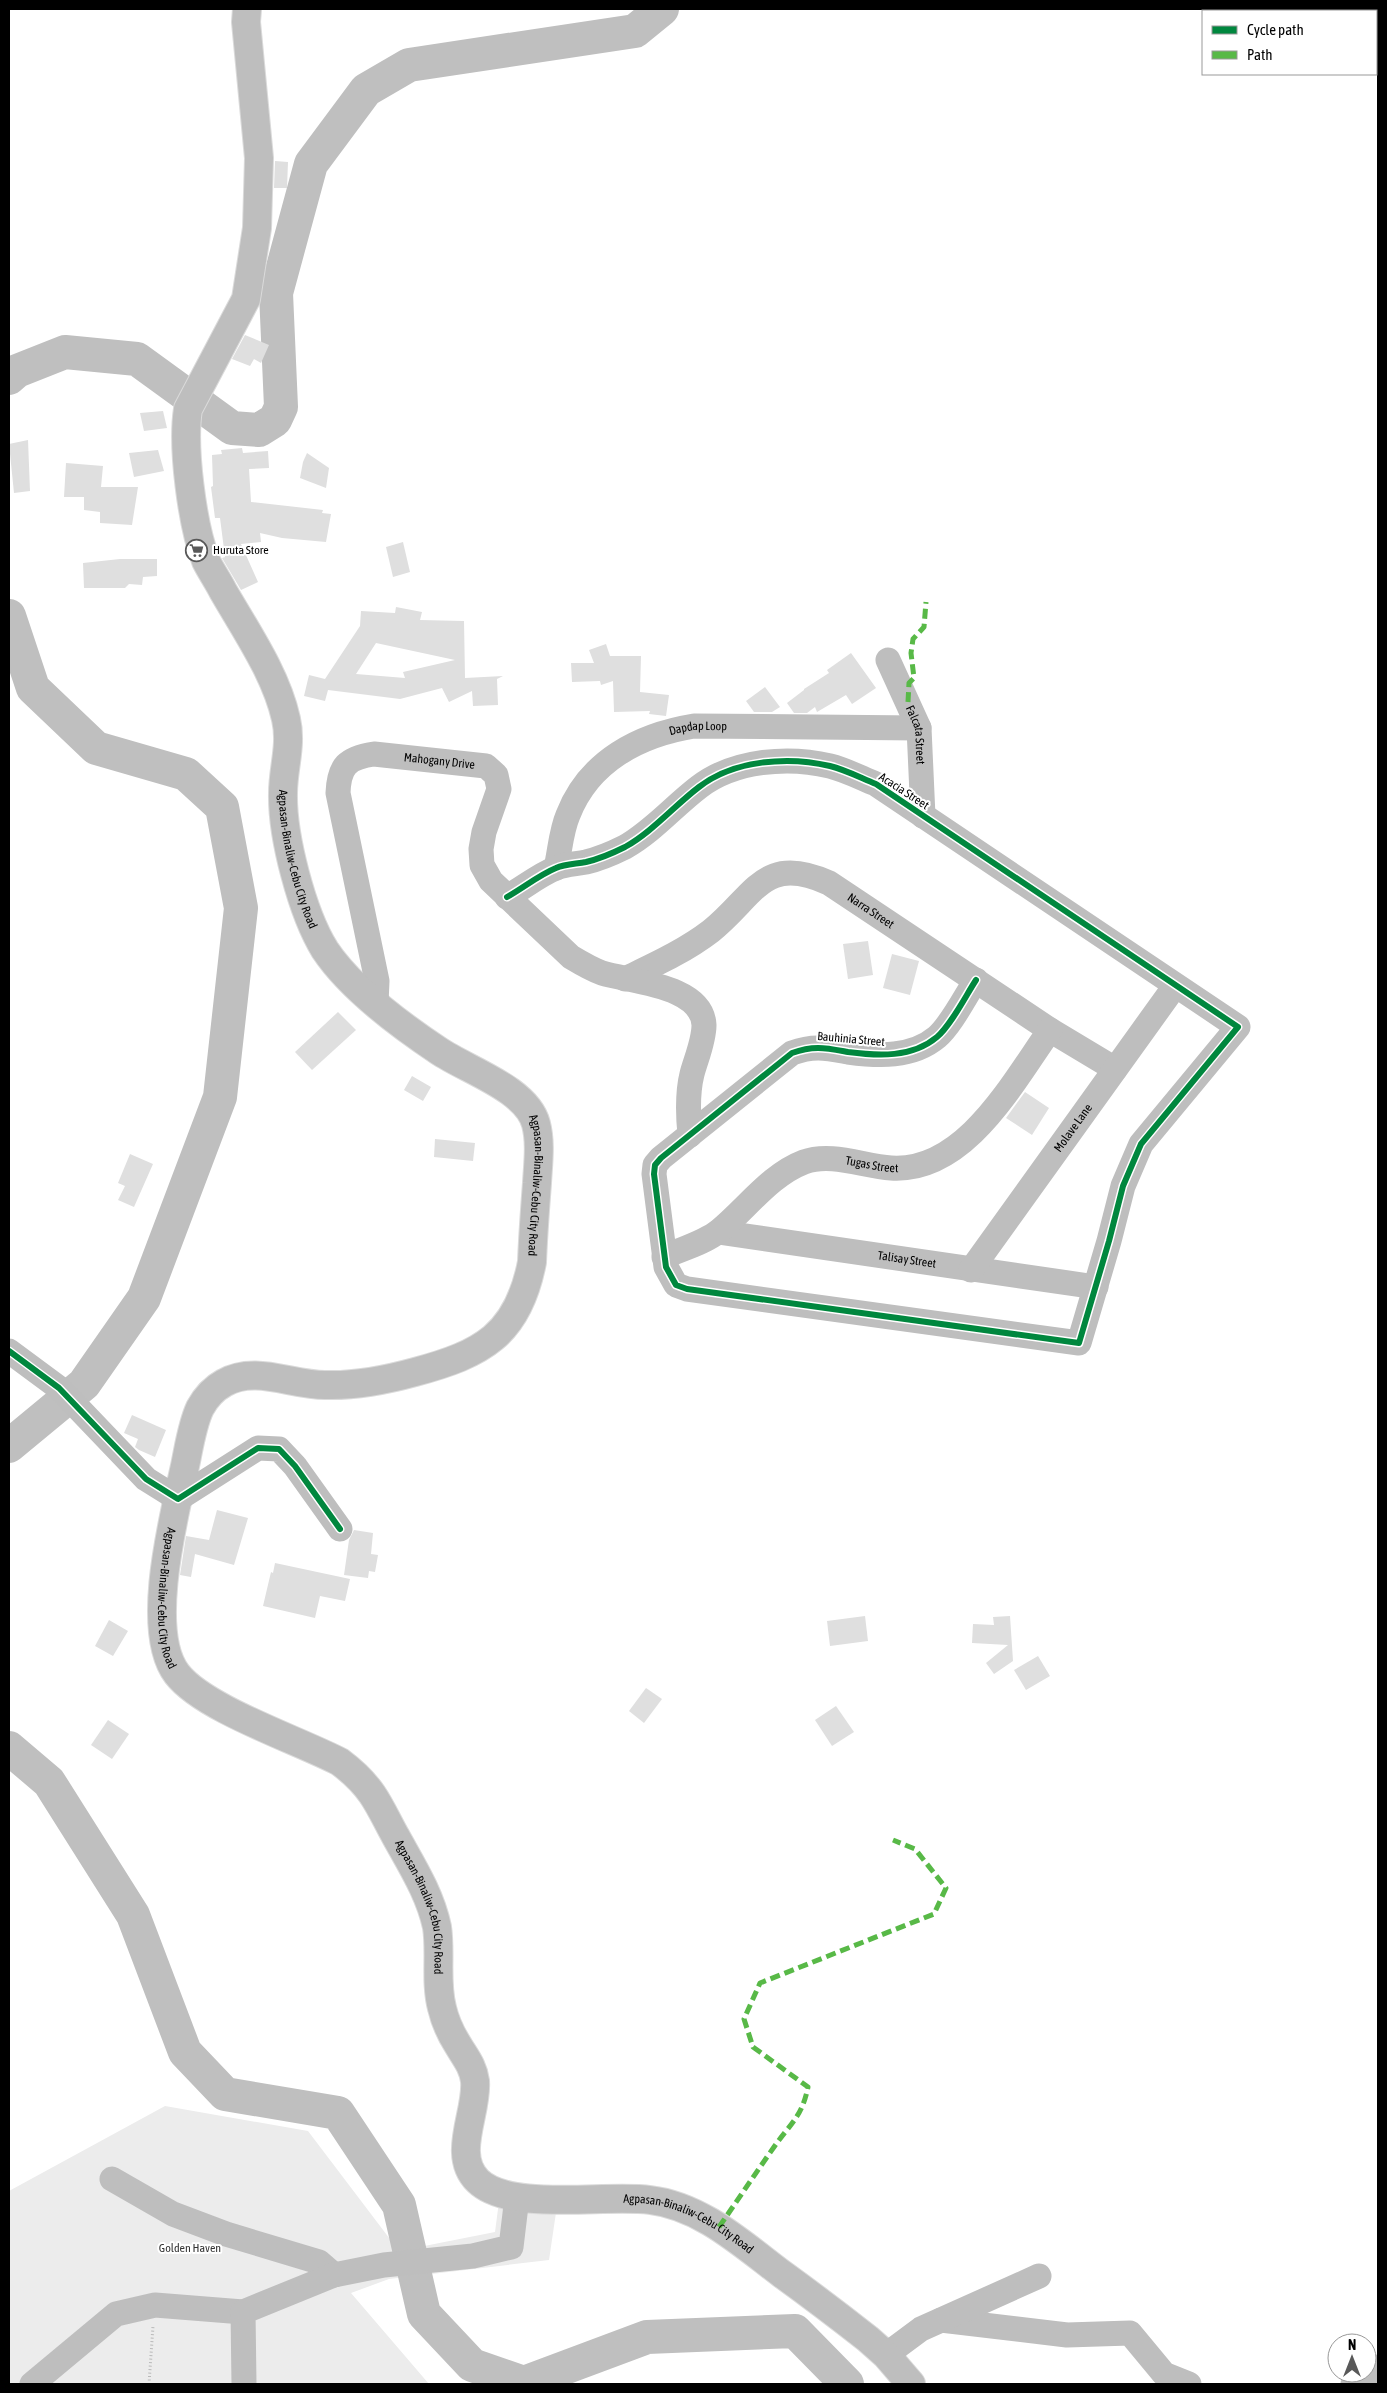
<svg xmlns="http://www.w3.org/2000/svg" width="1387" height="2393" font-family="'Asap Condensed',sans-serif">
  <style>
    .green { fill: #ececec }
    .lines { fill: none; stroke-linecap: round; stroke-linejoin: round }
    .river { stroke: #bfbfbf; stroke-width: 34 }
    .building { fill: #dfdfdf; fill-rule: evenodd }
    .major-casing { stroke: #dbdbdb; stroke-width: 30 }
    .path { stroke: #b9b9b9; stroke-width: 3; stroke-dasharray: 1 2.5; stroke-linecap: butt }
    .minor { stroke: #bebebe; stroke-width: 25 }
    .major { stroke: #bebebe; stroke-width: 28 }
    .quiet { stroke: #58b947; stroke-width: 5; stroke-dasharray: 10 5; stroke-linecap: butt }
    .cycleway-casing { stroke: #fff; stroke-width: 9 }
    .cycleway { stroke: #00873e; stroke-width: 6 }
    .labels { text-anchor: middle; stroke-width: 4; stroke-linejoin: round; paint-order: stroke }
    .poi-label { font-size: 12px; fill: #000; stroke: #fff; text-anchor: start }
    .street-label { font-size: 12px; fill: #000; stroke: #fff }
    .park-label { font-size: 12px; fill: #333; stroke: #fff }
  </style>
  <rect width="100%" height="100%" fill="#fff"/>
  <!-- green -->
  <polygon class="green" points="165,2106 308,2131 399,2251 495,2232 501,2186 558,2199 549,2260 389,2279 351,2293 429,2384 9,2384 9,2191"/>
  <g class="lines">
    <!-- river -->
    <g class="river">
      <polyline points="9,378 17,371 65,352 137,359 232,428 259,430 275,420 281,407 276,293 311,164 366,90 409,65 635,31 662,9"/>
      <polyline points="9,616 33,688 96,748 186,774 222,807 241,908 220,1097 144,1298 84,1384 9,1446"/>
      <polyline points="9,1748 49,1782 133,1915 185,2052 225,2094 338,2113 399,2205 424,2314 472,2365 524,2383 647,2337 795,2331 847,2384"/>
    </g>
  </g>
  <!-- building -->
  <g class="building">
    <polygon points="275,161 288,162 287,188 274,188"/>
    <polygon points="245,335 269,345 261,363 254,359 250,366 232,359"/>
    <polygon points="163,411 167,428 144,431 140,413"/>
    <polygon points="28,440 30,491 14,493 9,444"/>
    <polygon points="242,448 243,453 268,451 269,468 249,469 251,502 323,510 322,513 331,514 326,542 282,538 260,533 261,542 241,544 258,582 241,590 222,558 225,557 220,518 215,518 211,487 213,486 212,455 222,454 221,450"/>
    <polygon points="158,450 164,471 134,477 129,453"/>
    <polygon points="307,453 329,468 326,488 300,478 303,462"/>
    <polygon points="66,463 103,466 101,487 138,487 132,525 100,523 100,512 84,510 84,497 64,497"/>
    <polygon points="403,542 410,572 393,577 386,547"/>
    <polygon points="120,559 157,559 157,576 143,577 142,585 129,584 125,588 84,588 83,563"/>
    <path d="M 396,607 L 422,612 L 420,620 L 464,621 L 465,678 L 503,676 L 497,679 L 498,705 L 473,706 L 472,691 L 449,702 L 442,688 L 400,699 L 328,690 L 325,701 L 304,696 L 309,675 L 325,679 L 360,626 L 361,611 L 395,613 ZM 376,643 L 455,660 L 403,672 L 405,678 L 356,674 Z"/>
    <polygon points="606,644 610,656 641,656 640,692 669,695 666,716 649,714 650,711 614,712 613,681 601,685 600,681 572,682 571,663 594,663 589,650"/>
    <polygon points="851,653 876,688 852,704 846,695 817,712 815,707 807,713 794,713 787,703 804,690 804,689 829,673 827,670"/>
    <polygon points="765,687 780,707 772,712 754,712 746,701"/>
    <polygon points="868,941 873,975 848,979 843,944"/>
    <polygon points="892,954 919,961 910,995 883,988"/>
    <polygon points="338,1012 356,1030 312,1070 295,1052"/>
    <polygon points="412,1076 431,1087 423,1101 404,1090"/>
    <polygon points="1025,1092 1049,1108 1032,1135 1006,1118"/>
    <polygon points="435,1139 475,1143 473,1161 434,1157"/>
    <polygon points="130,1154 153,1164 134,1207 118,1200 125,1186 118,1183"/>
    <polygon points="132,1415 166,1430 155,1457 139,1450 135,1447 138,1439 124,1433"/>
    <polygon points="217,1510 248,1518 234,1565 195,1554 191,1577 180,1575 186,1536 209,1540"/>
    <polygon points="354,1530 373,1533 371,1554 378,1555 375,1572 369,1571 368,1578 344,1575 349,1540"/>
    <polygon points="275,1563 350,1579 345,1601 320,1596 315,1618 263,1606 271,1572 273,1573"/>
    <polygon points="865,1616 868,1641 830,1646 827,1621"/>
    <polygon points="1010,1616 1013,1661 994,1674 986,1663 1008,1645 972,1643 973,1624 994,1625 993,1617"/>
    <polygon points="109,1620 128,1631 113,1656 95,1646"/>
    <polygon points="1038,1656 1050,1676 1026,1690 1014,1670"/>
    <polygon points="646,1688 662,1699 644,1723 629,1711"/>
    <polygon points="836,1706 854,1732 832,1746 815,1720"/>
    <polygon points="108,1720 129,1734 112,1759 91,1745"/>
  </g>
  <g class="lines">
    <defs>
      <g id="major">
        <path id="s8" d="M 247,9 L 246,22 L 259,158 L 257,228 L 246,299 L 188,409 C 182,447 192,524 206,561 C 211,571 218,581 223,591 C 246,631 276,674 286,719 C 292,745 283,768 283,793 C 282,836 302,913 325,950 C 351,989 400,1025 439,1051 C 467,1070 527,1089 536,1124 C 541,1143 538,1164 537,1183 C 535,1209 533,1236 532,1262 C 518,1335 482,1354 415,1372 C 386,1380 355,1386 325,1385 C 291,1385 255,1365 224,1383 C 213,1389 206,1397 200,1408 C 192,1425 189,1447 185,1466 C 174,1516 144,1631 177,1674 C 204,1709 298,1740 340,1762 C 352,1771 363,1781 372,1794 C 381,1807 388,1823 396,1837 C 412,1866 430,1894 437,1927 C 441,1953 435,1982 442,2008 C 445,2021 451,2034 458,2045 C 465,2057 473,2066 475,2081 C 478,2112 451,2155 478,2181 C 510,2212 606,2194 650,2200 C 701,2206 742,2244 782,2274 C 811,2295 840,2317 868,2339 L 886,2355 L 911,2384"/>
      </g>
    </defs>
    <!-- major casing -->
    <use href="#major" class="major-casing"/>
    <!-- path -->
    <polyline class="path" points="149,2384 153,2326"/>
    <!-- minor -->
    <g class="minor">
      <path id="s1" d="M 888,660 L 919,728 L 923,816"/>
      <path id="s2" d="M 556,868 C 560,851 561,831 568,815 C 589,761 639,735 694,726 L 919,728"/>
      <path d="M 507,897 C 523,888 539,875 556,868 C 565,864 576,864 586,862 C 599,859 613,853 625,847 C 652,832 674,806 699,787 C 734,760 788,756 830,766 C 846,770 861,778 876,784 L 1238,1027 L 1141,1144 L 1123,1186 L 1109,1241 L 1079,1343 L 687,1289 L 676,1285 L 666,1267 L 654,1174 L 655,1165 L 661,1158 L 792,1053 C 814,1045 826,1048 848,1052 C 878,1056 912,1058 937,1037 C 951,1025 965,997 976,980"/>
      <path id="s3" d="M 625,979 C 654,965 685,951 711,931 C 755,896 763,853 829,883 L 1050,1030 L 1115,1069"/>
      <path id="s4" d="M 376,1003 L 377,981 L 338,793 C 339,766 347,758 374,754 L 486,766 L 496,775 L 499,789 L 484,832 L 481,849 L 482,865 L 491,881 L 571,957 C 581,963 591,969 602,973 C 631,982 702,985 704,1025 C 704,1041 696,1059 692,1074 C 687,1094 688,1115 690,1135"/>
      <path id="s5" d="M 718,1232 L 1096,1287"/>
      <path id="s6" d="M 664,1257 C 681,1249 704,1243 719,1231 C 747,1208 770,1175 804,1162 C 831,1152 863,1166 891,1168 C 965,1173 1013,1082 1050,1030"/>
      <path id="s7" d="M 971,1270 L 1175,986"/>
      <polyline points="9,1351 59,1388 146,1479 178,1499 258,1448 279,1449 295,1466 340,1529"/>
      <polyline points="112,2179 173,2214 226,2234 319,2262 334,2275"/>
      <polyline points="941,2320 1067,2335 1130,2333 1164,2374 1189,2384"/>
      <polyline points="886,2355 921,2329 1039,2276"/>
      <polyline points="32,2384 116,2314 155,2305 243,2312"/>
      <polyline points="244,2384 243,2312 334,2275 384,2265 473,2256 511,2247 517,2197"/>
      <polyline points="1353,2384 1378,2367"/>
    </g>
    <!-- major -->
    <use href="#major" class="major"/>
    <!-- quiet -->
    <g class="quiet">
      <polyline points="908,702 909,683 914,678 911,653 913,639 924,627 926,602"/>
      <path d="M 719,2227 C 737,2201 755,2174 774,2147 C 790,2124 802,2117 808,2087 L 753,2047 L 744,2019 L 760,1983 L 934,1914 L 946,1888 L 915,1849 L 893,1840"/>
    </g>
    <defs>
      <g id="cycleway">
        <path d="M 507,897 C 523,888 539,875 556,868 C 565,864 576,864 586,862 C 599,859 613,853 625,847 C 652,832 674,806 699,787 C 734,760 788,756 830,766 C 846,770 861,778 876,784 L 1238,1027 L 1141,1144 L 1123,1186 L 1109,1241 L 1079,1343 L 687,1289 L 676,1285 L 666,1267 L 654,1174 L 655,1165 L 661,1158 L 792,1053 C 814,1045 826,1048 848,1052 C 878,1056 912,1058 937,1037 C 951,1025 965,997 976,980"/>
        <polyline points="9,1351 59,1388 146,1479 178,1499 258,1448 279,1449 295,1466 340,1529"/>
      </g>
    </defs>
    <!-- cycleway casing -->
    <use href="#cycleway" class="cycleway-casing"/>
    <!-- cycleway -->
    <use href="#cycleway" class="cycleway"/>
  </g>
  <!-- icons -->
  <defs>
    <symbol id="supermarket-ring" viewBox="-11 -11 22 22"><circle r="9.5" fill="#fff" stroke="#595959" stroke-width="1.5"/><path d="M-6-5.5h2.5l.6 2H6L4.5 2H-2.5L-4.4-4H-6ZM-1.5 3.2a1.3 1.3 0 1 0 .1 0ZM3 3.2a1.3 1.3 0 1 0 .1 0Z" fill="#595959"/></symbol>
  </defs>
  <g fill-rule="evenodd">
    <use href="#supermarket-ring" x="184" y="538" width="25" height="25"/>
  </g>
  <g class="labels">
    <!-- poi labels -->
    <g class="poi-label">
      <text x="213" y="554">Huruta Store</text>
    </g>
    <!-- street labels -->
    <g class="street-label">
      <text dy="4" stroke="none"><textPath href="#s2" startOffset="220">Dapdap Loop</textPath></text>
      <text dy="4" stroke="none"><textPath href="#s1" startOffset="81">Falcata Street</textPath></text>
      <text dy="4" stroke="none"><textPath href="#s4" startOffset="340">Mahogany Drive</textPath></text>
      <text transform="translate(904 791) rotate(33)" y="4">Acacia Street</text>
      <text dy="4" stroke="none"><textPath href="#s8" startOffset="890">Agpasan-Binaliw-Cebu City Road</textPath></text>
      <text dy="4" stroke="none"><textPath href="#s3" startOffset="290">Narra Street</textPath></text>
      <text transform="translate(851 1039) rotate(5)" y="4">Bauhinia Street</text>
      <text dy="4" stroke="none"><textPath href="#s7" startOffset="175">Molave Lane</textPath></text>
      <text dy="4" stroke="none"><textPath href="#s6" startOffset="240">Tugas Street</textPath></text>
      <text dy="4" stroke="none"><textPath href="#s8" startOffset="1325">Agpasan-Binaliw-Cebu City Road</textPath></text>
      <text dy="4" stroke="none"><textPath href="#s5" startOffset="191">Talisay Street</textPath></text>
      <text dy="4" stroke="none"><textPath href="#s8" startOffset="1999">Agpasan-Binaliw-Cebu City Road</textPath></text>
      <text dy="4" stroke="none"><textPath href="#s8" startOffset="2434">Agpasan-Binaliw-Cebu City Road</textPath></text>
      <text dy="4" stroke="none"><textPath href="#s8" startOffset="2944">Agpasan-Binaliw-Cebu City Road</textPath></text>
    </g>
    <!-- park labels -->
    <g class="park-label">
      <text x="190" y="2252">Golden Haven</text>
    </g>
  </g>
  <!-- border -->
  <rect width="1387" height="2393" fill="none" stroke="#000000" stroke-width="20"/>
  <!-- legend -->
  <rect x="1202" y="10" width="175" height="65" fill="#ffffff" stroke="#999999"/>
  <rect x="1212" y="26" width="25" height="8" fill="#00873e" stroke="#999999"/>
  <text x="1247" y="35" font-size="15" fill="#000000">Cycle path</text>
  <rect x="1212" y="51" width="25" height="8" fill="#58b947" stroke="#999999"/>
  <text x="1247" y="60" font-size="15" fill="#000000">Path</text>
  <!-- north arrow -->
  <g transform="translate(1352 2358)"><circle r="24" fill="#ffffff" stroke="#999999"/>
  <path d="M0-4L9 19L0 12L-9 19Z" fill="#595959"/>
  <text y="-8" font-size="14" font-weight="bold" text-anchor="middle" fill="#000000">N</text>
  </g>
</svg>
